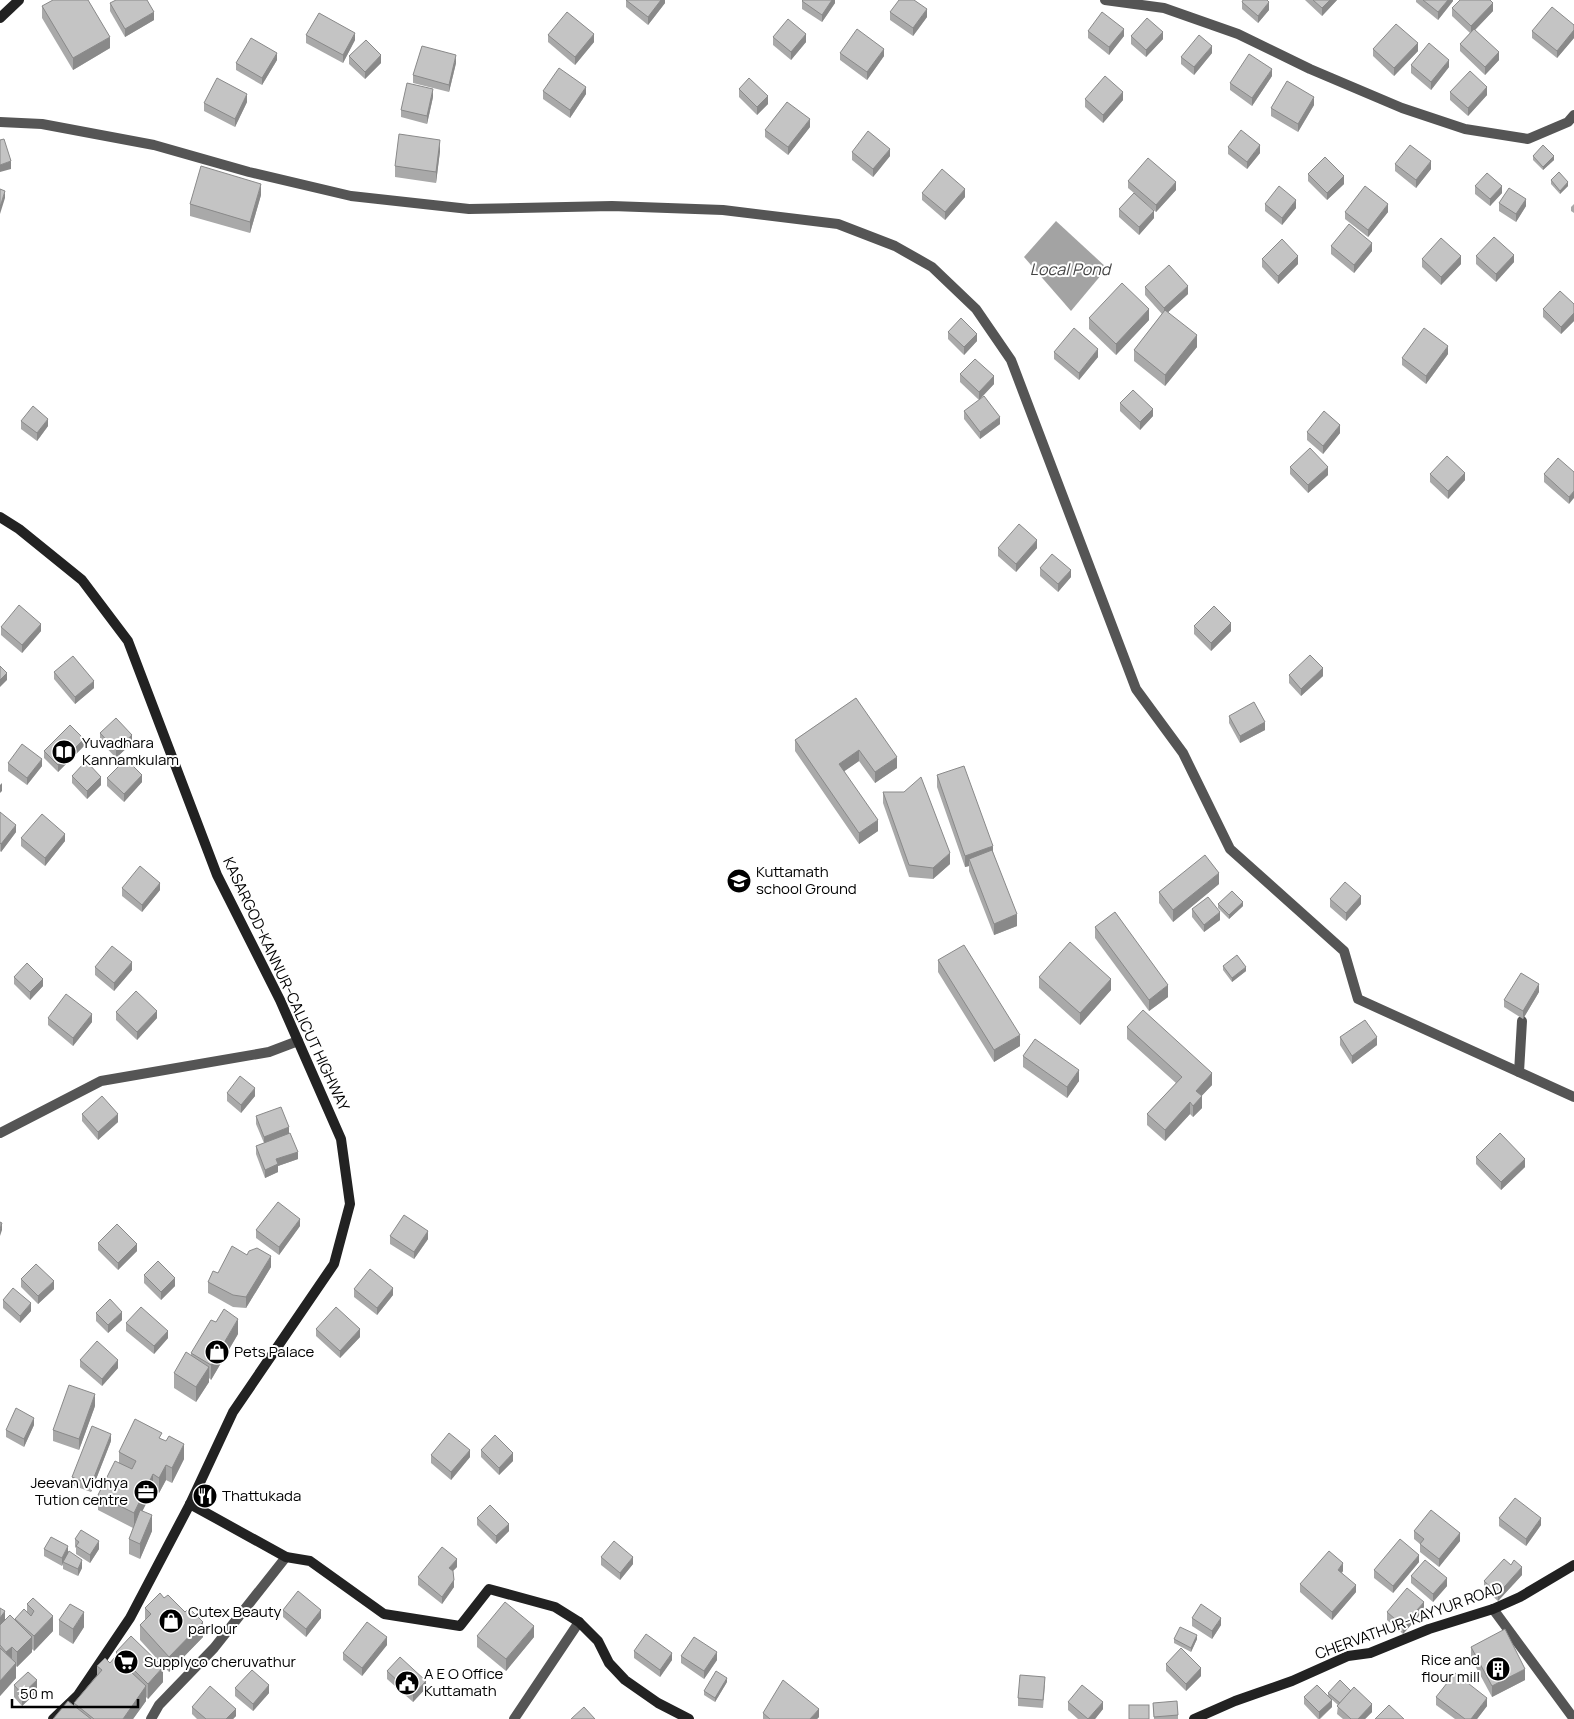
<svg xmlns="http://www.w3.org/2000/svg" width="1574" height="1719" font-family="Manrope,sans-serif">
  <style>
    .water { fill: #a3a3a3 }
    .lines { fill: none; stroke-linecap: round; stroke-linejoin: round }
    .minor { stroke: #555; stroke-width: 10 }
    .secondary { stroke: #222; stroke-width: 10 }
    .wall { fill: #a9a9a9 }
    .shaded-wall { fill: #898989 }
    .building { fill: #c4c4c4; stroke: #898989 }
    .labels { text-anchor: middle; stroke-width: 4; stroke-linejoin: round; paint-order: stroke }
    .poi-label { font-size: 15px; fill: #000; stroke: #fff; text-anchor: start }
    .street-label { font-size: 15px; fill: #000; stroke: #fff }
    .water-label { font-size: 16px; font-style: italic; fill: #444; stroke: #fff }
  </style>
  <rect width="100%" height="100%" fill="#fff"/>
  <!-- water -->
  <polygon class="water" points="1056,221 1107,268 1071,311 1024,257"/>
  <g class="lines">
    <!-- minor -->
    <g class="minor">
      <polyline points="1105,0 1164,8 1238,34 1310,69 1402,108 1465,129 1528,139 1568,122 1574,115"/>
      <polyline points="0,122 42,124 154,145 249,172 351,196 469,209 612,206 723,210 838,224 895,246 932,267 976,309 1011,360 1136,689 1183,753 1230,849 1344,951 1358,999 1574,1097"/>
      <polyline points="1519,1072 1522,1021"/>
      <polyline points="0,1133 101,1081 269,1052 298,1041"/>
      <polyline points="1493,1609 1574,1719"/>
      <polyline points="151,1719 159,1705 214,1648 286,1557"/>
      <polyline points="514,1719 579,1622"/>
    </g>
    <!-- secondary -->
    <g class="secondary">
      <polyline points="0,18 19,0"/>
      <polyline points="0,517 19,529 82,580 128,641 217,875 280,1000 341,1139 350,1204 334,1264 233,1412 190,1504 130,1618 78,1695 53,1719"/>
      <polyline points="190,1504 286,1557 310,1561 384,1614 460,1626 489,1589 555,1607 579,1622 598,1641 609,1663 625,1680 658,1703 689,1719"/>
      <polyline points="1194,1719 1235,1701 1292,1681 1348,1656 1370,1653 1429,1629 1493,1609 1520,1597 1574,1565"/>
    </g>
  </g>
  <!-- wall -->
  <g class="wall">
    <polygon points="626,0 665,0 665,3 648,25 626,7"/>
    <polygon points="835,0 835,3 822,22 802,9 802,1"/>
    <polygon points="1305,0 1337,0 1322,16"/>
    <polygon points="1416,0 1453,0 1453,1 1438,20 1416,2"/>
    <polygon points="1242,2 1269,10 1258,23 1242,9"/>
    <polygon points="110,3 154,20 125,37 110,11"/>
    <polygon points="42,6 110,48 73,70 42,18"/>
    <polygon points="1452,8 1493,11 1475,30 1499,60 1485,75 1460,51 1460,44 1470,33 1452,16"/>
    <polygon points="890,12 927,17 913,36 890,20"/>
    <polygon points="1574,25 1574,38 1557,58 1532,38 1532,31"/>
    <polygon points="1088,31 1124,36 1109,55 1088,38"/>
    <polygon points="306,35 355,40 343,63 306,43"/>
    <polygon points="548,35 594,42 575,65 548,42"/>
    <polygon points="1131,36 1163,39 1146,57 1131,44"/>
    <polygon points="773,37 806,42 791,60 773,45"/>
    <polygon points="1373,49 1418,51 1394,76 1373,56"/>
    <polygon points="840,53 884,56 867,80 840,60"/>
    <polygon points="1212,53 1194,75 1181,64 1181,57"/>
    <polygon points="349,56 381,63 365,79 349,64"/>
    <polygon points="277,60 262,85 236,70 236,63"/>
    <polygon points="456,63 449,92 413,83 413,75"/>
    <polygon points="1411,65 1449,67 1431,90 1411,73"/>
    <polygon points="1272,76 1252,106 1230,90 1230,83"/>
    <polygon points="739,89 768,104 757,115 739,97"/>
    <polygon points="543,91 586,94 570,118 543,99"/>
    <polygon points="1450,92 1487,95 1468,116 1450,100"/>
    <polygon points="433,97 427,124 401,117 401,110"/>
    <polygon points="1085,99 1123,100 1103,123 1085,107"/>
    <polygon points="247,102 235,127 204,111 204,103"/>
    <polygon points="1314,105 1298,132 1271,116 1271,108"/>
    <polygon points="810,127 788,155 765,137 765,130"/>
    <polygon points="1228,147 1260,153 1247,169 1228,154"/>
    <polygon points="440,151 436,183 395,177 395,166"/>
    <polygon points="852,152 890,156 873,177 852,160"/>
    <polygon points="1533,156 1554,160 1543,170 1533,160"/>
    <polygon points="1395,164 1431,169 1416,188 1395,171"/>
    <polygon points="1308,174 1344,184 1327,200 1308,181"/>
    <polygon points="1551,180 1568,186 1560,194 1551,184"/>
    <polygon points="1128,181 1176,190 1156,212 1145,203 1154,218 1139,235 1119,217 1119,209 1134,193 1128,188"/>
    <polygon points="1475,186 1502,193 1490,206 1475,194"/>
    <polygon points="922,193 965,197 945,220 922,200"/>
    <polygon points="261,195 250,233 190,216 190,204"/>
    <polygon points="1499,203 1526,206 1516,222 1499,211"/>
    <polygon points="1265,204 1296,208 1282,225 1265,211"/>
    <polygon points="1574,204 1574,213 1571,211 1571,207"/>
    <polygon points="1345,212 1388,212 1368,237 1345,219"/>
    <polygon points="1331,246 1372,251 1354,273 1331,254"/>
    <polygon points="1476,256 1514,262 1496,282 1476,264"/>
    <polygon points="1262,259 1298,264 1278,284 1262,267"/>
    <polygon points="1422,259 1461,264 1441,285 1422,267"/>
    <polygon points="1145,287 1188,294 1168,312 1197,347 1165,386 1134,361 1134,350 1162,314 1145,295"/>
    <polygon points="1574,304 1574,321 1561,334 1543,317 1543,309"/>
    <polygon points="1089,318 1149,320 1116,355 1089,329"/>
    <polygon points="948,332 977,341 964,355 948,339"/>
    <polygon points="1054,352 1098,357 1079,380 1054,359"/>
    <polygon points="1448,354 1426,384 1402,365 1402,358"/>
    <polygon points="960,374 994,384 979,400 960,382"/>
    <polygon points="1120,403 1153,416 1140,430 1120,411"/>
    <polygon points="964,411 1000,424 980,439 964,419"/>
    <polygon points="21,421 48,426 37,441 21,429"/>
    <polygon points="1307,432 1340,433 1323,454 1307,440"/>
    <polygon points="1290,467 1328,475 1308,493 1290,474"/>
    <polygon points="1574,472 1569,504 1544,482 1544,474"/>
    <polygon points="1430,474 1465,480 1448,499 1430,482"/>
    <polygon points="998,548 1037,548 1016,572 998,556"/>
    <polygon points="1040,568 1071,577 1058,592 1040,576"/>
    <polygon points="1194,626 1231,631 1211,651 1194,634"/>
    <polygon points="1,627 41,631 22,653 1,635"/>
    <polygon points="54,672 94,688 75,704 54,679"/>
    <polygon points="1289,675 1323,676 1301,696 1289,683"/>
    <polygon points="856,698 897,768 875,783 859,761 844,771 878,831 859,844 795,751 795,740"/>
    <polygon points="1229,716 1265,730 1240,743 1229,723"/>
    <polygon points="100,733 132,743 116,758 100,741"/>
    <polygon points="84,746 58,772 44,758 44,751"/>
    <polygon points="8,763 42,766 27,785 8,771"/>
    <polygon points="937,775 993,852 1017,926 994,935 969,871 969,866 965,867 937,787"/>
    <polygon points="72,776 101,785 87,799 72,783"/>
    <polygon points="107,778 142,782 124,802 107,786"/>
    <polygon points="883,792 950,864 933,879 909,877 883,803"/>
    <polygon points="0,812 16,832 1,852 0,851"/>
    <polygon points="21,838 65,841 45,866 21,846"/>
    <polygon points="1219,884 1173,922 1159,903 1159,892"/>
    <polygon points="122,888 160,890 142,912 122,896"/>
    <polygon points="1330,899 1361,904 1346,921 1330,907"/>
    <polygon points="1218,904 1243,906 1229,919 1218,908"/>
    <polygon points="1192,909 1220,920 1204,932 1192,917"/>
    <polygon points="1095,927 1168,997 1149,1011 1095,938"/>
    <polygon points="938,960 1020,1046 994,1062 938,972"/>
    <polygon points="1223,966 1246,971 1232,982 1223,970"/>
    <polygon points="95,967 132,970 114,991 95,975"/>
    <polygon points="14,977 43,986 30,1000 14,984"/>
    <polygon points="1039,977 1111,990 1080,1025 1039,988"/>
    <polygon points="1539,992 1523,1019 1504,1007 1504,1000"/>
    <polygon points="116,1012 157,1018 137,1040 116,1020"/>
    <polygon points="48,1018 92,1022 73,1046 48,1025"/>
    <polygon points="1127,1027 1212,1085 1201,1096 1202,1108 1193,1117 1190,1114 1165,1141 1147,1125 1147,1114 1176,1083 1127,1039"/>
    <polygon points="1340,1037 1377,1045 1352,1064 1340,1045"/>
    <polygon points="1023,1056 1079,1081 1067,1098 1023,1067"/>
    <polygon points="227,1093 255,1096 241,1113 227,1101"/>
    <polygon points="82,1114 118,1122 98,1140 82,1121"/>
    <polygon points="256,1116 289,1133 298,1159 278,1166 278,1172 265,1178 256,1154 256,1146 264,1143 256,1124"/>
    <polygon points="1476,1157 1525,1167 1501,1190 1476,1164"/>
    <polygon points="300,1226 279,1255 256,1238 256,1230"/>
    <polygon points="390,1236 428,1239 414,1259 390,1244"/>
    <polygon points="98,1243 137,1251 118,1270 98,1250"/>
    <polygon points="247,1255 271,1267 246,1308 233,1307 208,1293 208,1282 218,1273"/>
    <polygon points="144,1275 175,1286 161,1300 144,1283"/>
    <polygon points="21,1279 54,1289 38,1304 21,1287"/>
    <polygon points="354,1289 393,1295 377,1315 354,1297"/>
    <polygon points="3,1300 31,1311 20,1323 3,1308"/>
    <polygon points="96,1313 122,1320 108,1333 96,1321"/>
    <polygon points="126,1323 168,1338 154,1354 126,1331"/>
    <polygon points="316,1329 360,1337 340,1358 316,1336"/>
    <polygon points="238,1334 211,1380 209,1378 209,1382 196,1402 174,1388 174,1373 191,1356 191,1353"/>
    <polygon points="80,1360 118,1368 102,1386 80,1367"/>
    <polygon points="95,1406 79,1450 53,1441 53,1430"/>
    <polygon points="34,1425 24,1447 6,1437 6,1430"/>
    <polygon points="162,1439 184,1459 172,1483 166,1480 159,1493 153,1490 142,1511 152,1531 140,1559 129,1554 129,1539 133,1528 98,1510 98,1495 119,1463 119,1452"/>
    <polygon points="111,1441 91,1492 72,1485 72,1477"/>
    <polygon points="481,1450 513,1461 499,1475 481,1457"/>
    <polygon points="431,1455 470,1457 451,1480 431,1463"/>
    <polygon points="477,1518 509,1531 496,1544 477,1525"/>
    <polygon points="1499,1518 1541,1525 1526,1546 1499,1526"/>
    <polygon points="1414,1531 1460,1541 1439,1567 1420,1552 1420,1544 1414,1539"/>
    <polygon points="75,1539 99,1549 90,1563 76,1554 76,1548 75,1547"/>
    <polygon points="44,1549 68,1552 82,1568 78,1576 63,1569 63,1564 62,1566 44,1556"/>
    <polygon points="601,1557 633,1564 620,1580 601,1565"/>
    <polygon points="1419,1562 1393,1593 1374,1578 1374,1570"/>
    <polygon points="457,1567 453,1571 454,1587 442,1604 418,1585 418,1577"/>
    <polygon points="1343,1571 1342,1573 1356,1592 1332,1620 1300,1592 1300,1584"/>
    <polygon points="1522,1575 1498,1601 1484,1589 1484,1581"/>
    <polygon points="1411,1576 1447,1586 1433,1602 1411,1583"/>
    <polygon points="27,1604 53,1631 34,1651 32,1649 32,1652 17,1667 16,1666 16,1678 0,1696 0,1608 5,1620 15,1620 15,1619 27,1612"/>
    <polygon points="145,1608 203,1637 169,1672 140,1640 140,1625 145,1620"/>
    <polygon points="283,1610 321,1618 306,1637 283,1617"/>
    <polygon points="1424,1610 1403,1634 1387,1620 1387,1612"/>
    <polygon points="1192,1618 1221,1625 1212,1639 1192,1626"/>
    <polygon points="59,1620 84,1627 73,1644 59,1635"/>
    <polygon points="477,1636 534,1637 506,1671 477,1647"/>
    <polygon points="1174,1639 1197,1639 1191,1652 1174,1643"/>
    <polygon points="387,1645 362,1676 343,1660 343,1653"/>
    <polygon points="1471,1647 1525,1680 1492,1697 1471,1658"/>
    <polygon points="634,1651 672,1660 660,1677 634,1658"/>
    <polygon points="116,1652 163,1682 148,1699 146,1697 146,1701 133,1719 53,1719 74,1705 74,1703 97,1675 97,1666 110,1663 116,1658"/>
    <polygon points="681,1656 717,1660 704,1679 681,1663"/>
    <polygon points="1166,1664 1201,1676 1186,1691 1166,1671"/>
    <polygon points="387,1671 426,1688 413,1702 387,1679"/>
    <polygon points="727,1682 715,1702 704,1695 704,1691"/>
    <polygon points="14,1685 37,1692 22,1706 14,1697"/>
    <polygon points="1045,1685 1043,1708 1018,1706 1018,1698"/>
    <polygon points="235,1688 269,1693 253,1711 235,1696"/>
    <polygon points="1328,1693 1372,1712 1365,1719 1343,1719 1337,1714 1338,1705 1329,1697 1332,1707 1320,1719 1318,1719 1304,1704 1304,1697 1328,1696"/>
    <polygon points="1436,1697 1487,1706 1477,1719 1455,1719 1436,1705"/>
    <polygon points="1068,1702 1103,1709 1095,1719 1078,1719 1068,1710"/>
    <polygon points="1153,1703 1178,1715 1178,1719 1154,1719"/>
    <polygon points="192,1707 236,1716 233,1719 197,1719 192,1714"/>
    <polygon points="763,1713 819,1717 817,1719 763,1719"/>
  </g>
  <!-- shaded-wall -->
  <g class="shaded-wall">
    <polygon points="661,0 665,0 665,3 648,25 648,17"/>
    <polygon points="832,0 835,0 835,3 822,22 822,15"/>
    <polygon points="1330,0 1337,0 1322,16 1322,8"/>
    <polygon points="1448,0 1453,0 1453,1 1438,20 1438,12"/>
    <polygon points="1269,2 1269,10 1258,23 1258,16"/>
    <polygon points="1493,3 1493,11 1471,34 1471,26"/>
    <polygon points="927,9 927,17 913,36 913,28"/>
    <polygon points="154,12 154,20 125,37 125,29"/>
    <polygon points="1124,29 1124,36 1109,55 1109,47"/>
    <polygon points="1574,30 1574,38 1557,58 1557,51"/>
    <polygon points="1163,32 1163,39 1146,57 1146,50"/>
    <polygon points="355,33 355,40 343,63 343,55"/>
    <polygon points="594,34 594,42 575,65 575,57"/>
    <polygon points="806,34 806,42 791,60 791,52"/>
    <polygon points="110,37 110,48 73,70 73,58"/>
    <polygon points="1418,43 1418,51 1394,76 1394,68"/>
    <polygon points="1212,46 1212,53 1194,75 1194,67"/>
    <polygon points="884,49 884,56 867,80 867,72"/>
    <polygon points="1499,52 1499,60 1485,75 1485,67"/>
    <polygon points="277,53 277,60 262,85 262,78"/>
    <polygon points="381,55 381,63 365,79 365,72"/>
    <polygon points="456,55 456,63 449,92 449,85"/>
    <polygon points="1449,60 1449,67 1431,90 1431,82"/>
    <polygon points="1272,69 1272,76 1252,106 1252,98"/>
    <polygon points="586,87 586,94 570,118 570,110"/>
    <polygon points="1487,87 1487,95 1468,116 1468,108"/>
    <polygon points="433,89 433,97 427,124 427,116"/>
    <polygon points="1123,92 1123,100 1103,123 1103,115"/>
    <polygon points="247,94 247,102 235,127 235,119"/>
    <polygon points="768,96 768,104 757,115 757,107"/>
    <polygon points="1314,97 1314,105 1298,132 1298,124"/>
    <polygon points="810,119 810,127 788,155 788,147"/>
    <polygon points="440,140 440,151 436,183 436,172"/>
    <polygon points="1260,145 1260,153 1247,169 1247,162"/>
    <polygon points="890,149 890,156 873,177 873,169"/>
    <polygon points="1554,156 1554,160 1543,170 1543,167"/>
    <polygon points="11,161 11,169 0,172 0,165"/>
    <polygon points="1431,161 1431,169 1416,188 1416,180"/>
    <polygon points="1344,176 1344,184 1327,200 1327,193"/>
    <polygon points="1176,182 1176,190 1156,212 1156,205"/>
    <polygon points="1568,182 1568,186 1560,194 1560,191"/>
    <polygon points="261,184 261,195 250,233 250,222"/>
    <polygon points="1502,186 1502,193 1490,206 1490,199"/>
    <polygon points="965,189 965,197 945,220 945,212"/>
    <polygon points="5,191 5,198 0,214 0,207"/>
    <polygon points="1526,199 1526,206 1516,222 1516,214"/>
    <polygon points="1296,200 1296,208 1282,225 1282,218"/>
    <polygon points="1388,204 1388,212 1368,237 1368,230"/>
    <polygon points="1154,211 1154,218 1139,235 1139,227"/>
    <polygon points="1372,243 1372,251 1354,273 1354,265"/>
    <polygon points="1514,255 1514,262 1496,282 1496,274"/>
    <polygon points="1298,256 1298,264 1278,284 1278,276"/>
    <polygon points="1461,256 1461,264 1441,285 1441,277"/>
    <polygon points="1188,286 1188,294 1164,316 1164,308"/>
    <polygon points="1149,309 1149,320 1116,355 1116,344"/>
    <polygon points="1574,313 1574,321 1561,334 1561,327"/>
    <polygon points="977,334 977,341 964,355 964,347"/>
    <polygon points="1197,335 1197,347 1165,386 1165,375"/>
    <polygon points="1448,346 1448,354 1426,384 1426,376"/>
    <polygon points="1098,349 1098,357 1079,380 1079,373"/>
    <polygon points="994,376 994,384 979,400 979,392"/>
    <polygon points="1153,409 1153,416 1140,430 1140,422"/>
    <polygon points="1000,417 1000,424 980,439 980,432"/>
    <polygon points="48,419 48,426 37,441 37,433"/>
    <polygon points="1340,425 1340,433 1323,454 1323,446"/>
    <polygon points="1328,467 1328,475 1308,493 1308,485"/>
    <polygon points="1465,473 1465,480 1448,499 1448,491"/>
    <polygon points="1574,491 1574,498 1569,504 1569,497"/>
    <polygon points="1037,540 1037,548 1016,572 1016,564"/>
    <polygon points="1071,570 1071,577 1058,592 1058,584"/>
    <polygon points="1231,623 1231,631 1211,651 1211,643"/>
    <polygon points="41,624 41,631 22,653 22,645"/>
    <polygon points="1323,668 1323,676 1301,696 1301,689"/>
    <polygon points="7,673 7,680 0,687 0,680"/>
    <polygon points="94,681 94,688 75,704 75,697"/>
    <polygon points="1265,722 1265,730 1240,743 1240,736"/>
    <polygon points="132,735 132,743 116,758 116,750"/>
    <polygon points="84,739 84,746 58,772 58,765"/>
    <polygon points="859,750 859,761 839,775 839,764"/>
    <polygon points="897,757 897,768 875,783 875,772"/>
    <polygon points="42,759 42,766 27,785 27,778"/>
    <polygon points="142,775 142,782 124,802 124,794"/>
    <polygon points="101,777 101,785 87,799 87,791"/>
    <polygon points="2,783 2,791 0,793 0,785"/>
    <polygon points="878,820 878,831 859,844 859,833"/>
    <polygon points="16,825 16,832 1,852 1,844"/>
    <polygon points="65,834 65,841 45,866 45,858"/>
    <polygon points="993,846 993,858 969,859 969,866 965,867 965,856"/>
    <polygon points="950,853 950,864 933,879 933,868"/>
    <polygon points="1219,873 1219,884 1173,922 1173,910"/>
    <polygon points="160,883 160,890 142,912 142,905"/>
    <polygon points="1361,896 1361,904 1346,921 1346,913"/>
    <polygon points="1243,902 1243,906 1229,919 1229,915"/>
    <polygon points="1220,912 1220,920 1204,932 1204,925"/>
    <polygon points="1017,914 1017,926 994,935 994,924"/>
    <polygon points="132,962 132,970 114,991 114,983"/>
    <polygon points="1246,967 1246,971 1232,982 1232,978"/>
    <polygon points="43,979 43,986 30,1000 30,992"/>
    <polygon points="1111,979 1111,990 1080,1025 1080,1013"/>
    <polygon points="1539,984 1539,992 1523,1019 1523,1011"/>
    <polygon points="1168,985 1168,997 1149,1011 1149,1000"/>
    <polygon points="157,1011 157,1018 137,1040 137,1032"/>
    <polygon points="92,1014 92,1022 73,1046 73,1038"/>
    <polygon points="1020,1035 1020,1046 994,1062 994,1050"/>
    <polygon points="1377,1037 1377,1045 1352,1064 1352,1056"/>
    <polygon points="1079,1070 1079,1081 1067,1098 1067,1087"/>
    <polygon points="1212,1073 1212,1085 1196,1102 1196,1091"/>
    <polygon points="255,1088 255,1096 241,1113 241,1105"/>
    <polygon points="1202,1096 1202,1108 1193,1117 1193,1106"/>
    <polygon points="1190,1102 1190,1114 1165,1141 1165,1130"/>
    <polygon points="118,1114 118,1122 98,1140 98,1132"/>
    <polygon points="289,1127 289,1135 264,1145 264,1137"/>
    <polygon points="298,1152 298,1159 278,1166 278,1172 265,1178 265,1170 276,1159"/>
    <polygon points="1525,1159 1525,1167 1501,1190 1501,1182"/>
    <polygon points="300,1219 300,1226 279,1255 279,1247"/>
    <polygon points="2,1223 2,1230 0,1236 0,1229"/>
    <polygon points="428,1231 428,1239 414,1259 414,1252"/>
    <polygon points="137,1244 137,1251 118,1270 118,1263"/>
    <polygon points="271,1256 271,1267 246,1308 246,1297"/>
    <polygon points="175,1278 175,1286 161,1300 161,1292"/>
    <polygon points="54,1281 54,1289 38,1304 38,1296"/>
    <polygon points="393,1288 393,1295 377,1315 377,1308"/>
    <polygon points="31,1303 31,1311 20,1323 20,1316"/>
    <polygon points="122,1312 122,1320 108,1333 108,1325"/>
    <polygon points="238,1319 238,1334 211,1380 211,1365"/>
    <polygon points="360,1329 360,1337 340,1358 340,1351"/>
    <polygon points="168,1331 168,1338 154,1354 154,1346"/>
    <polygon points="118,1360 118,1368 102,1386 102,1379"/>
    <polygon points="209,1367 209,1382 196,1402 196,1387"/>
    <polygon points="95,1394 95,1406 79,1450 79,1439"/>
    <polygon points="34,1418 34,1425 24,1447 24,1439"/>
    <polygon points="111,1434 111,1441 91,1492 91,1485"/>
    <polygon points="184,1444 184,1459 172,1483 172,1468"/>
    <polygon points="470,1450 470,1457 451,1480 451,1472"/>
    <polygon points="513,1453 513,1461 499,1475 499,1468"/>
    <polygon points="166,1465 166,1480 159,1493 159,1478"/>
    <polygon points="153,1474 153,1490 134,1528 134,1513"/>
    <polygon points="152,1515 152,1531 140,1559 140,1544"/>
    <polygon points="1541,1518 1541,1525 1526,1546 1526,1539"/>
    <polygon points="509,1524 509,1531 496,1544 496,1536"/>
    <polygon points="1460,1533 1460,1541 1439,1567 1439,1559"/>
    <polygon points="99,1541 99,1549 90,1563 90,1555"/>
    <polygon points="68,1546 68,1554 63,1562 62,1566 62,1558"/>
    <polygon points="1419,1555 1419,1562 1393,1593 1393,1586"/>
    <polygon points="633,1557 633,1564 620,1580 620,1573"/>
    <polygon points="457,1559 457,1567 449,1575 449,1568"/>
    <polygon points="82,1560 82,1568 78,1576 78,1569"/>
    <polygon points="1343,1563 1343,1571 1338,1577 1338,1570"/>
    <polygon points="1522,1567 1522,1575 1498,1601 1498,1594"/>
    <polygon points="1447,1578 1447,1586 1433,1602 1433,1594"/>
    <polygon points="454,1580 454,1587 442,1604 442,1597"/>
    <polygon points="1356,1585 1356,1592 1332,1620 1332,1612"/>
    <polygon points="1424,1602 1424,1610 1403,1634 1403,1626"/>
    <polygon points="321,1610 321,1618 306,1637 306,1629"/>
    <polygon points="5,1611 5,1626 0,1633 0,1618"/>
    <polygon points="84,1612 84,1627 73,1644 73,1629"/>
    <polygon points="53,1616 53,1631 34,1651 34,1636"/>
    <polygon points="1221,1618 1221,1625 1212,1639 1212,1631"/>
    <polygon points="203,1622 203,1637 169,1672 169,1657"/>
    <polygon points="534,1626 534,1637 506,1671 506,1659"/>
    <polygon points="1197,1635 1197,1639 1191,1652 1191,1648"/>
    <polygon points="32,1637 32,1652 17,1667 17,1652"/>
    <polygon points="387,1637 387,1645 362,1676 362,1668"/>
    <polygon points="12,1647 12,1662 6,1667 6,1652"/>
    <polygon points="717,1652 717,1660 704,1679 704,1671"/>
    <polygon points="672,1653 672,1660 660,1677 660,1670"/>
    <polygon points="16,1663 16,1678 0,1696 0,1681"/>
    <polygon points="163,1667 163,1682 148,1699 148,1684"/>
    <polygon points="1201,1668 1201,1676 1186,1691 1186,1684"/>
    <polygon points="1525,1669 1525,1680 1492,1697 1492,1686"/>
    <polygon points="727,1678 727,1682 715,1702 715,1698"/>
    <polygon points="37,1680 37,1692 22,1706 22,1694"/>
    <polygon points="426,1681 426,1688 413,1702 413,1695"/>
    <polygon points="269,1685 269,1693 253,1711 253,1704"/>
    <polygon points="146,1686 146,1701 133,1719 123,1719"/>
    <polygon points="1487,1698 1487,1706 1477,1719 1471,1719"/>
    <polygon points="1332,1700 1332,1707 1319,1719 1319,1712"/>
    <polygon points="1103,1702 1103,1709 1095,1719 1088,1719"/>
    <polygon points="1372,1704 1372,1712 1365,1719 1358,1719"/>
    <polygon points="236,1709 236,1716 233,1719 226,1719"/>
    <polygon points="819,1709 819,1717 817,1719 810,1719"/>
  </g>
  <!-- building -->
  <g class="building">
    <polygon points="53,0 88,0 110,37 73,58 42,6"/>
    <polygon points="116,0 147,0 154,12 125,29 110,3"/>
    <polygon points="626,0 661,0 648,17"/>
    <polygon points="803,0 832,0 822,15 802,1"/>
    <polygon points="899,0 914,0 927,9 913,28 890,12"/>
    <polygon points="1243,0 1267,0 1269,2 1258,16 1242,2"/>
    <polygon points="1313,0 1330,0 1322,8"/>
    <polygon points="1423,0 1448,0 1438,12"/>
    <polygon points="1460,0 1490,0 1493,3 1471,26 1452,8"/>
    <polygon points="1552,7 1574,25 1574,30 1557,51 1532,31"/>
    <polygon points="567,12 594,34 575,57 548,35"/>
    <polygon points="1102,12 1124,29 1109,47 1088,31"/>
    <polygon points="319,13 355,33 343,55 306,35"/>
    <polygon points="1147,18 1163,32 1146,50 1131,36"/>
    <polygon points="788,19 806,34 791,52 773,37"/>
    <polygon points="1396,24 1418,43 1394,68 1373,49"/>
    <polygon points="857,29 884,49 867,72 840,53"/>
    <polygon points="1474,29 1499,52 1485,67 1460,44"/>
    <polygon points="1199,35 1212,46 1194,67 1181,57"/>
    <polygon points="251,38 277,53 262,78 236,63"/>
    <polygon points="366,40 381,55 365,72 349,56"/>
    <polygon points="1429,43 1449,60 1431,82 1411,65"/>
    <polygon points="422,46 456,55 449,85 413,75"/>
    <polygon points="1249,54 1272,69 1252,98 1230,83"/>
    <polygon points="559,68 586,87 570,110 543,91"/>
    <polygon points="1470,71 1487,87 1468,108 1450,92"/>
    <polygon points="1105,76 1123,92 1103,115 1085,99"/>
    <polygon points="217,78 247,94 235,119 204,103"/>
    <polygon points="749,78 768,96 757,107 739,89"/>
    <polygon points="1287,81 1314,97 1298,124 1271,108"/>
    <polygon points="407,83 433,89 427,116 401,110"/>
    <polygon points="787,102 810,119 788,147 765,130"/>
    <polygon points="1241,130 1260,145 1247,162 1228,147"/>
    <polygon points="868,131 890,149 873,169 852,152"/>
    <polygon points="399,134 440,140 436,172 395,166"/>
    <polygon points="4,139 11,161 0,165 0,140"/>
    <polygon points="1410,145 1431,161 1416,180 1395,164"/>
    <polygon points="1543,145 1554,156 1543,167 1533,156"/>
    <polygon points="1325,157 1344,176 1327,193 1308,174"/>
    <polygon points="1148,158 1176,182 1156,205 1128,181"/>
    <polygon points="201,166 261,184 250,222 190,204"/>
    <polygon points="942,169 965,189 945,212 922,193"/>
    <polygon points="1559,172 1568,182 1560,191 1551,180"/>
    <polygon points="1487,173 1502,186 1490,199 1475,186"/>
    <polygon points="1279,186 1296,200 1282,218 1265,204"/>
    <polygon points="1365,186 1388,204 1368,230 1345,212"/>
    <polygon points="1509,188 1526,199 1516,214 1499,203"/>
    <polygon points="0,189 5,191 0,207"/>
    <polygon points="1134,193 1154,211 1139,227 1119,209"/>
    <polygon points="1349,224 1372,243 1354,265 1331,246"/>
    <polygon points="1494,237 1514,255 1496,274 1476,256"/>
    <polygon points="1441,238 1461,256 1441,277 1422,259"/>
    <polygon points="1282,239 1298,256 1278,276 1262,259"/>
    <polygon points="1169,265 1188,286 1164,308 1145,287"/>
    <polygon points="1122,283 1149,309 1116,344 1089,318"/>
    <polygon points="1560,291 1574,304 1574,313 1561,327 1543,309"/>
    <polygon points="1165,310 1197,335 1165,375 1134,350"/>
    <polygon points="961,318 977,334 964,347 948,332"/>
    <polygon points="1074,328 1098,349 1079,373 1054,352"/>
    <polygon points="1424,328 1448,346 1426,376 1402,358"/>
    <polygon points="975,359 994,376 979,392 960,374"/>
    <polygon points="1133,390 1153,409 1140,422 1120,403"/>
    <polygon points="984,396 1000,417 980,432 964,411"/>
    <polygon points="33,406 48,419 37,433 21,421"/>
    <polygon points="1324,411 1340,425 1323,446 1307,432"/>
    <polygon points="1310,448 1328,467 1308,485 1290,467"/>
    <polygon points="1447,456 1465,473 1448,491 1430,474"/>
    <polygon points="1558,458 1574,472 1574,491 1569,497 1544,474"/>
    <polygon points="1019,524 1037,540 1016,564 998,548"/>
    <polygon points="1052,554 1071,570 1058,584 1040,568"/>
    <polygon points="19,605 41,624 22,645 1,627"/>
    <polygon points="1214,606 1231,623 1211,643 1194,626"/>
    <polygon points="1310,655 1323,668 1301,689 1289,675"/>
    <polygon points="73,656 94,681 75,697 54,672"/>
    <polygon points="0,666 7,673 0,680"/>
    <polygon points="856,698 897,757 875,772 859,750 839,764 878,820 859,833 795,740"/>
    <polygon points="1254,702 1265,722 1240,736 1229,716"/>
    <polygon points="116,718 132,735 116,750 100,733"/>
    <polygon points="70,725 84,739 58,765 44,751"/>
    <polygon points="22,744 42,759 27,778 8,763"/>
    <polygon points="126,759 142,775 124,794 107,778"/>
    <polygon points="86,761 101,777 87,791 72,776"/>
    <polygon points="964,766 993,846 965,856 937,775"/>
    <polygon points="921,777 950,853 933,868 909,865 883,792 904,792"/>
    <polygon points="0,812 16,825 1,844 0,843"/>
    <polygon points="42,814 65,834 45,858 21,838"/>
    <polygon points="992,850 1017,914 994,924 969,859"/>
    <polygon points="1205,855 1219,873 1173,910 1159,892"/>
    <polygon points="140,866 160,883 142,905 122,888"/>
    <polygon points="1345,882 1361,896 1346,913 1330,899"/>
    <polygon points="1232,891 1243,902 1229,915 1218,904"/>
    <polygon points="1208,897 1220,912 1204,925 1192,909"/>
    <polygon points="1115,912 1168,985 1149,1000 1095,927"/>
    <polygon points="1070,942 1111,979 1080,1013 1039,977"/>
    <polygon points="964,945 1020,1035 994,1050 938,960"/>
    <polygon points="112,946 132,962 114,983 95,967"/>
    <polygon points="1237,955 1246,967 1232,978 1223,966"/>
    <polygon points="27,963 43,979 30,992 14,977"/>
    <polygon points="1521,973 1539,984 1523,1011 1504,1000"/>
    <polygon points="136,991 157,1011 137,1032 116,1012"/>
    <polygon points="66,994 92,1014 73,1038 48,1018"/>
    <polygon points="1143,1010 1212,1073 1196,1091 1202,1096 1193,1106 1190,1102 1165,1130 1147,1114 1182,1077 1127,1027"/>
    <polygon points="1365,1020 1377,1037 1352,1056 1340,1037"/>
    <polygon points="1035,1039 1079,1070 1067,1087 1023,1056"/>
    <polygon points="240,1076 255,1088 241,1105 227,1093"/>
    <polygon points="102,1096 118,1114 98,1132 82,1114"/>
    <polygon points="281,1107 289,1127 264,1137 256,1116"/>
    <polygon points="290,1133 298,1152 276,1159 278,1164 265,1170 256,1146"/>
    <polygon points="1500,1133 1525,1159 1501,1182 1476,1157"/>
    <polygon points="278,1202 300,1219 279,1247 256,1230"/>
    <polygon points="404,1215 428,1231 414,1252 390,1236"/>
    <polygon points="0,1222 2,1223 0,1229"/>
    <polygon points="117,1224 137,1244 118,1263 98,1243"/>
    <polygon points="232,1246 247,1255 249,1251 257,1248 271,1256 246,1297 233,1295 208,1282 213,1271 218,1273"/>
    <polygon points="158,1261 175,1278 161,1292 144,1275"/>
    <polygon points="36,1264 54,1281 38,1296 21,1279"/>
    <polygon points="370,1269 393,1288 377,1308 354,1289"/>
    <polygon points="13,1288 31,1303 20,1316 3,1300"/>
    <polygon points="110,1299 122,1312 108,1325 96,1313"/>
    <polygon points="141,1307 168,1331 154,1346 126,1323"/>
    <polygon points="336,1307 360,1329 340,1351 316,1329"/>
    <polygon points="224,1309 238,1319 211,1365 191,1353 211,1320 216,1322"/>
    <polygon points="97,1341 118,1360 102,1379 80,1360"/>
    <polygon points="186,1352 209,1367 196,1387 174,1373"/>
    <polygon points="69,1385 95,1394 79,1439 53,1430"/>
    <polygon points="16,1408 34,1418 24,1439 6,1430"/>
    <polygon points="135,1419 162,1433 159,1438 166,1441 169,1436 184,1444 172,1468 166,1465 159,1478 153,1474 134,1513 98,1495 115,1461 132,1469 136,1461 119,1452"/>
    <polygon points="92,1426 111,1434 91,1485 72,1477"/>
    <polygon points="449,1433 470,1450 451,1472 431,1455"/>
    <polygon points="495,1435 513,1453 499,1468 481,1450"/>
    <polygon points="1515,1498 1541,1518 1526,1539 1499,1518"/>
    <polygon points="490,1505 509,1524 496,1536 477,1518"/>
    <polygon points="140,1510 152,1515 140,1544 129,1539"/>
    <polygon points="1431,1510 1460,1533 1439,1559 1420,1544 1424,1539 1414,1531"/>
    <polygon points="81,1530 99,1541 90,1555 76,1546 79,1542 75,1539"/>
    <polygon points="51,1537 68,1546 62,1558 44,1549"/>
    <polygon points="1400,1539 1419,1555 1393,1586 1374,1570"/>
    <polygon points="614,1541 633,1557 620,1573 601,1557"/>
    <polygon points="442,1547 457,1559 449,1568 453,1571 454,1580 442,1597 418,1577"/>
    <polygon points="69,1551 82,1560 78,1569 63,1562"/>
    <polygon points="1329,1551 1343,1563 1338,1570 1356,1585 1332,1612 1300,1584"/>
    <polygon points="1504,1559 1511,1565 1514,1560 1522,1567 1498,1594 1484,1581"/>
    <polygon points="1425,1560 1447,1578 1433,1594 1411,1576"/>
    <polygon points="1407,1588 1424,1602 1403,1626 1387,1612"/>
    <polygon points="298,1591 321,1610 306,1629 283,1610"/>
    <polygon points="160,1593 164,1598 168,1595 185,1612 189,1608 203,1622 169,1657 140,1625 151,1614 145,1608"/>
    <polygon points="33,1598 53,1616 34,1636 15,1619 24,1609 31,1616 34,1611 27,1604"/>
    <polygon points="505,1602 534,1626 506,1659 477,1636"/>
    <polygon points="70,1604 84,1612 73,1629 59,1620"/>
    <polygon points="1201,1604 1221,1618 1212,1631 1192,1618"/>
    <polygon points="0,1608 5,1611 0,1618"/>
    <polygon points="10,1615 32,1637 17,1652 12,1647 6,1652 0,1645 0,1625"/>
    <polygon points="367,1622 387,1637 362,1668 343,1653"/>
    <polygon points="1180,1627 1197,1635 1191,1648 1174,1639"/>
    <polygon points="1505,1629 1525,1669 1492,1686 1471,1647"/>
    <polygon points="646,1634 672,1653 660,1670 634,1651"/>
    <polygon points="131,1636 163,1667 148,1684 116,1652"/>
    <polygon points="694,1637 717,1652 704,1671 681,1656"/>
    <polygon points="0,1648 16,1663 0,1681"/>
    <polygon points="1181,1648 1201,1668 1186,1684 1166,1664"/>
    <polygon points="115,1657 146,1686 123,1719 94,1719 74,1703 102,1670 97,1666 105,1658 110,1663"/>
    <polygon points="400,1657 426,1681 413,1695 387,1671"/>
    <polygon points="252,1670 269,1685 253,1704 235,1688"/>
    <polygon points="716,1671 727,1678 715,1698 704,1691"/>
    <polygon points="28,1672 37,1680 22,1694 14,1685"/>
    <polygon points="1455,1673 1487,1698 1471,1719 1465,1719 1436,1697"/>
    <polygon points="1020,1675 1045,1677 1043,1700 1018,1698"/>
    <polygon points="783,1680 819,1709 810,1719 770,1719 763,1713"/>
    <polygon points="1340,1680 1351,1691 1340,1703 1328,1693"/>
    <polygon points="1082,1685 1103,1702 1088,1719 1068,1702"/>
    <polygon points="1317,1685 1332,1700 1319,1712 1304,1697"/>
    <polygon points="210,1686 236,1709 226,1719 206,1719 192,1707"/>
    <polygon points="1354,1687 1372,1704 1358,1719 1351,1719 1337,1706"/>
    <polygon points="68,1701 91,1719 53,1719"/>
    <polygon points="1177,1701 1178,1715 1154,1717 1153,1703"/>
    <rect x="1129" y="1705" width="20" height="14"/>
    <polygon points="1389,1705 1404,1719 1375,1719"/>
    <polygon points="584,1707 595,1719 571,1719"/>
  </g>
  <!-- icons -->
  <defs>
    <symbol id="library-disc" viewBox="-11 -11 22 22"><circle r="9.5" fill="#000" stroke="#fff"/><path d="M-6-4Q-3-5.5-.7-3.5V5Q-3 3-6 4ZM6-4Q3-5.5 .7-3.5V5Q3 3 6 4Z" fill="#fff"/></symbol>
    <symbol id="school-disc" viewBox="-11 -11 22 22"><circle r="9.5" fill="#000" stroke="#fff"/><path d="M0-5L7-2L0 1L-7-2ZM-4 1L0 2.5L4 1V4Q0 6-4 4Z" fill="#fff"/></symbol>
    <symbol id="shop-disc" viewBox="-11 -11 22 22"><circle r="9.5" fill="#000" stroke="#fff"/><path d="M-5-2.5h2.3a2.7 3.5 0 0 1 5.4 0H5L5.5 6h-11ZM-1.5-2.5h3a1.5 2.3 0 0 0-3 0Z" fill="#fff"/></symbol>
    <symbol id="office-disc" viewBox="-11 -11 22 22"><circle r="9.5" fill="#000" stroke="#fff"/><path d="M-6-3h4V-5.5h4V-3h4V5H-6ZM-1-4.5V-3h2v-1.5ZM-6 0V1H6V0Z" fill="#fff"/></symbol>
    <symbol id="restaurant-disc" viewBox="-11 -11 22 22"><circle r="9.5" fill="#000" stroke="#fff"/><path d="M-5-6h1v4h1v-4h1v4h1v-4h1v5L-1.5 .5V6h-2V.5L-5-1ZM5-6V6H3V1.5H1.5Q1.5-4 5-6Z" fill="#fff"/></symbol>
    <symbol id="supermarket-disc" viewBox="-11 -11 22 22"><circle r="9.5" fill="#000" stroke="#fff"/><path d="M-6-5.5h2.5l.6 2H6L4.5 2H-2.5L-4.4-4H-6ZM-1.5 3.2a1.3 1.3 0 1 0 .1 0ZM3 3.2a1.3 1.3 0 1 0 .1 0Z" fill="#fff"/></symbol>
    <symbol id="building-disc" viewBox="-11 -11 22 22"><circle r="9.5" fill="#000" stroke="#fff"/><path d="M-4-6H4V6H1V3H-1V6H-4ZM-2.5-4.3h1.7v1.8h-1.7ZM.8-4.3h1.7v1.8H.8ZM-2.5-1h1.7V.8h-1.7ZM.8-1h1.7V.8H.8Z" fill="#fff"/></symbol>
    <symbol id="civic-disc" viewBox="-11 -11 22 22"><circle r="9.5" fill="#000" stroke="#fff"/><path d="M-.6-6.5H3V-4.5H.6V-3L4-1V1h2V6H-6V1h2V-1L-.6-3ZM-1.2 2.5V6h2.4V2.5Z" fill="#fff"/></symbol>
  </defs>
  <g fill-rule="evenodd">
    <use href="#library-disc" x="50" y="738" width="28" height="28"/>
    <use href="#school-disc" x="725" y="867" width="28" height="28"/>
    <use href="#shop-disc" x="203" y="1338" width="28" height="28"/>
    <use href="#office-disc" x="132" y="1478" width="28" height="28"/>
    <use href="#restaurant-disc" x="191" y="1482" width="28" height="28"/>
    <use href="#shop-disc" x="157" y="1607" width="28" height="28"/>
    <use href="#supermarket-disc" x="112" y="1648" width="28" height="28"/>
    <use href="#building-disc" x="1484" y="1655" width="28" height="28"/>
    <use href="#civic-disc" x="393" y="1669" width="28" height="28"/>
  </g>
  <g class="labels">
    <!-- poi labels -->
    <g class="poi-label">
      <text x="82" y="748">Yuvadhara<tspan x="82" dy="17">Kannamkulam</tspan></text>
      <text x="756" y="877">Kuttamath<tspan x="756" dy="17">school Ground</tspan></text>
      <text x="234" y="1357">Pets Palace</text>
      <text x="128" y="1488" text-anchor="end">Jeevan Vidhya<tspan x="128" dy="17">Tution centre</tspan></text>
      <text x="222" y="1501">Thattukada</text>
      <text x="188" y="1617">Cutex Beauty<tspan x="188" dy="17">parlour</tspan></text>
      <text x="1480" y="1665" text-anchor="end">Rice and<tspan x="1480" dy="17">flour mill</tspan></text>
      <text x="144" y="1667">Supplyco cheruvathur</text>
      <text x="424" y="1679">A E O Office<tspan x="424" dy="17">Kuttamath</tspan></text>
    </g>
    <!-- street labels -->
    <g class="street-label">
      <text transform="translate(286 984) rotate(65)" y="5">KASARGOD-KANNUR-CALICUT HIGHWAY</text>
      <text transform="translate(1409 1621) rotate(-20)" y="5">CHERVATHUR-KAYYUR ROAD</text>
    </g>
    <!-- water labels -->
    <g class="water-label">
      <text x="1070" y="275">Local Pond</text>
    </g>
  </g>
  <!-- scale -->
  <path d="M12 1699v8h126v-8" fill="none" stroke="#000000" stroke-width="2.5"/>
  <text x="20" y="1699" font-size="15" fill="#000000" stroke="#ffffff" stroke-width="4" paint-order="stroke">50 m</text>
</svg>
